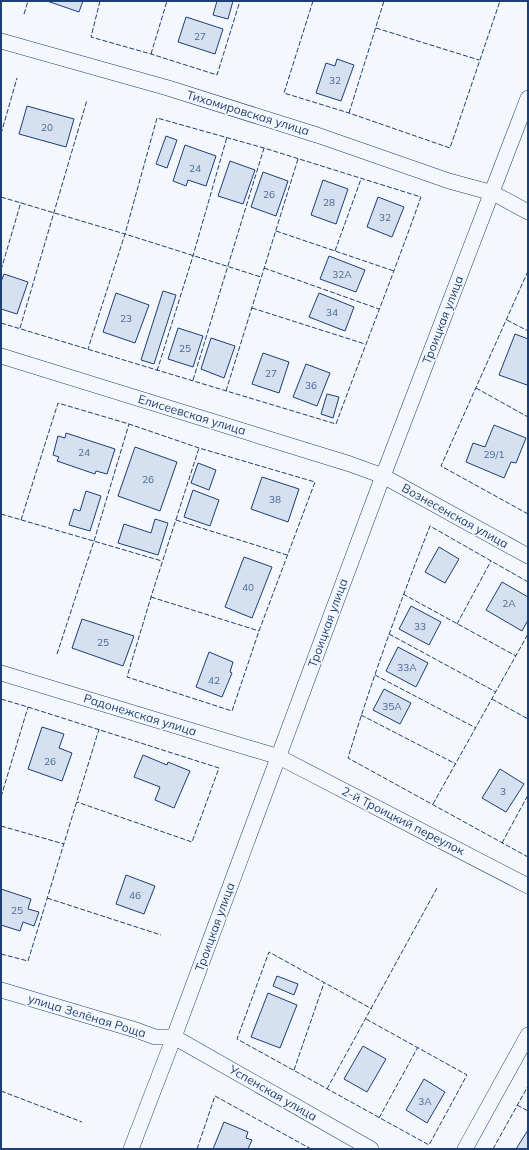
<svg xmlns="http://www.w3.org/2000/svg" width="529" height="1150" font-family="Mulish,sans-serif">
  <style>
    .building { fill: #d5e0f0; stroke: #1d3f73 }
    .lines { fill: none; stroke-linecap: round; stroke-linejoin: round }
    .minor-casing { stroke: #1d3f73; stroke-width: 16 }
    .minor { stroke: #f4f7fb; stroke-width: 15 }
    .fence { stroke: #1d3f73; stroke-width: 1; stroke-dasharray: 5 2; stroke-linecap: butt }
    .labels { text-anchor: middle; stroke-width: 3; stroke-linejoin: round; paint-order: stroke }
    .number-label { font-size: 10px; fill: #4b6792 }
    .street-label { font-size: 12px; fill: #1d3f73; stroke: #f4f7fb }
  </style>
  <rect width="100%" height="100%" fill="#f4f7fb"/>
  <!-- building -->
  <g class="building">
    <polygon points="47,1 83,1 79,12"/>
    <polygon points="217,1 233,1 228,19 213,15"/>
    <polygon points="186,17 223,29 215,54 178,42"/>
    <polygon points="337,59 354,65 341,101 316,93 326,63 335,66"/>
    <polygon points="27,106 74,119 66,147 19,134"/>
    <polygon points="166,136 177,140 167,168 156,164"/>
    <polygon points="185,145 216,156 206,186 188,180 186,186 173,181"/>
    <polygon points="230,161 255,170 243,204 218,196"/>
    <polygon points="263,172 288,181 276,216 251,207"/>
    <polygon points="323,180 348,189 336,224 311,215"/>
    <polygon points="378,197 404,207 392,237 367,227"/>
    <polygon points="329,256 365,270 356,292 320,279"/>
    <polygon points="4,274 28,282 17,314 1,309 1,282"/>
    <polygon points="163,291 176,295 154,364 141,360"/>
    <polygon points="116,293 149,305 135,343 103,332"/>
    <polygon points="319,293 354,307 345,331 309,317"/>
    <polygon points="178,328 203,336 193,367 168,359"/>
    <polygon points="515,334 528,339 528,382 527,385 499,375"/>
    <polygon points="211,338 235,346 224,378 201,369"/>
    <polygon points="263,353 289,362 279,393 252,384"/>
    <polygon points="306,364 330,373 317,406 293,397"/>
    <polygon points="327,394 339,397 333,418 321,414"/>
    <polygon points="494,425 526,438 516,463 511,462 504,478 466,462 473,443 485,447"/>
    <polygon points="66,433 115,449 107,474 96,471 95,474 57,461 59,457 53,455 58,436 65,438"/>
    <polygon points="135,447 177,462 160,511 118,496"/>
    <polygon points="198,463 216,470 209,490 191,483"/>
    <polygon points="262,477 299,489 288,522 251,509"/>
    <polygon points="193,490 219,500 210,526 184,517"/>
    <polygon points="86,491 101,496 90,531 69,525 74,509 80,511"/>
    <polygon points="155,519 168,523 158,555 118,543 124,524 151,533"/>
    <polygon points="439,547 459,559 445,583 425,572"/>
    <polygon points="244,557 272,567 252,618 225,607"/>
    <polygon points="502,582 528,597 528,620 522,631 486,610"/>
    <polygon points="411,606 441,622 429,645 399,629"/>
    <polygon points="82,619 134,636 123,666 72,648"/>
    <polygon points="398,647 428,663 416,687 386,671"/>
    <polygon points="209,652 233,662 230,672 232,673 222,697 196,687"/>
    <polygon points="384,689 411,703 400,724 373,710"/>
    <polygon points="42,727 64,734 59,748 72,753 62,781 28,769"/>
    <polygon points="143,755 167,765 168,762 190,771 174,808 155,800 160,787 134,777"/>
    <polygon points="500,769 524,784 506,812 482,798"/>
    <polygon points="126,875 155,886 144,914 116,904"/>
    <polygon points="1,889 31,899 28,909 39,912 34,926 23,922 20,931 1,925"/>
    <polygon points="277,976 298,984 294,995 273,986"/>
    <polygon points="268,993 297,1005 280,1048 251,1037"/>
    <polygon points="363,1046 386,1059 367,1092 344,1079"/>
    <polygon points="424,1079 445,1092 427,1123 406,1110"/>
    <polygon points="224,1122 248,1132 246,1138 252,1140 248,1149 213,1149"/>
    <polygon points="528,1130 528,1149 516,1149"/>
  </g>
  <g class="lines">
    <defs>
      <g id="minor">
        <polyline points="1,41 168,88 317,135 449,181 493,193 528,212"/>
        <polyline points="1,356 350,464 383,476 528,556"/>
        <polyline points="1,673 279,757 528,886"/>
        <polyline points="1,990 136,1030 155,1037 174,1037 371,1149"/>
        <polyline points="131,1149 174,1037 383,476 528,98"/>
        <polyline points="465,1149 528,1035"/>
      </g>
    </defs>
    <!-- minor casing -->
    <use href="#minor" class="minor-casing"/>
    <!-- minor -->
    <use href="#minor" class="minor"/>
    <!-- fence -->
    <g class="fence">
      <polyline points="100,1 91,37 151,54 217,75 240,1"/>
      <polyline points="313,1 284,93 349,113 450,148 500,1"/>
      <polyline points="24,14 28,1"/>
      <polyline points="376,28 479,60"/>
      <polyline points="151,54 167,1"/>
      <polyline points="349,113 384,1"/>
      <polyline points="1,134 17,78"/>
      <polyline points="1,197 125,234 261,277"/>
      <polyline points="276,231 394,271"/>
      <polyline points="335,251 361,179"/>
      <polyline points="264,268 379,309"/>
      <polyline points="1,270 21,202"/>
      <polyline points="528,271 441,466 528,514"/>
      <polyline points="252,308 365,344"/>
      <polyline points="507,320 528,331"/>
      <path d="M 1,323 L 336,424 C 364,348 394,273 421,197 L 264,148 L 157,118 L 125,234 L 88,349"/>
      <polyline points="20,328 87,100"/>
      <polyline points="157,371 193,256 227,137"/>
      <polyline points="193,380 264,148"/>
      <polyline points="476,388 528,417"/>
      <polyline points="226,391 298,159"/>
      <polyline points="1,514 162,561"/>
      <polyline points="21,520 58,403 129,424 199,448 315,482 259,631 232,711 127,677 151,597 199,448"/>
      <polyline points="176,520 287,555"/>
      <path d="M 528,582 L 430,526 C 400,602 372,679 348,758 L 528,857"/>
      <polyline points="403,594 516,656"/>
      <polyline points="151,597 259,631"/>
      <polyline points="457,624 491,561"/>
      <polyline points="389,634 496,692"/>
      <polyline points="57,654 94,541 129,424"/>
      <polyline points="375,675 476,728"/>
      <polyline points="1,699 28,707 219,768 192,842 77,802"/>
      <polyline points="492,699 528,719"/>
      <polyline points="361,715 456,764"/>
      <polyline points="1,797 28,707"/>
      <polyline points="433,804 528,634"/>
      <polyline points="1,826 64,844"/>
      <polyline points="502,843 528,795"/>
      <polyline points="47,898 161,935"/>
      <polyline points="1,954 28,961 99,729"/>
      <polyline points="366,1019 467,1075 429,1145 237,1039 269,952 372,1009"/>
      <polyline points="294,1070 324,983"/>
      <polyline points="327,1089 437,888"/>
      <polyline points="1,1091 82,1122"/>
      <polyline points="517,1105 528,1111"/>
      <polyline points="379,1118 418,1047"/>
      <polyline points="197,1149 215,1096 311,1149"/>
      <polyline points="493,1149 528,1086"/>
    </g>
  </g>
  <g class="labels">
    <!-- number labels -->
    <g class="number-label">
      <text x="200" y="40">27</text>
      <text x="335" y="84">32</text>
      <text x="47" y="131">20</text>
      <text x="195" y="172">24</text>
      <text x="269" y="198">26</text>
      <text x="329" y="206">28</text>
      <text x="385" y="221">32</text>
      <text x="342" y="278">32А</text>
      <text x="332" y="316">34</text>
      <text x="126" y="322">23</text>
      <text x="185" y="352">25</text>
      <text x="271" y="377">27</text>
      <text x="311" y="389">36</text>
      <text x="84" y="456">24</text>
      <text x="494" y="458">29/1</text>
      <text x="148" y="483">26</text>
      <text x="275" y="503">38</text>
      <text x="248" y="591">40</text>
      <text x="509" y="607">2А</text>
      <text x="420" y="630">33</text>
      <text x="103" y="646">25</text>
      <text x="407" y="671">33А</text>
      <text x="214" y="684">42</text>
      <text x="392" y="710">35А</text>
      <text x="50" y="765">26</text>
      <text x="503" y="795">3</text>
      <text x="135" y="899">46</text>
      <text x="17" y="914">25</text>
      <text x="425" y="1105">3А</text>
    </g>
    <!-- street labels -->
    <g class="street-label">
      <text transform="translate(248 113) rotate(17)" y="4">Тихомировская улица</text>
      <text transform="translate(443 320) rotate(-69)" y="4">Троицкая улица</text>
      <text transform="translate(192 415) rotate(17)" y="4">Елисеевская улица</text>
      <text transform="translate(455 516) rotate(29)" y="4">Вознесенская улица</text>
      <text transform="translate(328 623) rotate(-70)" y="4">Троицкая улица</text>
      <text transform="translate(140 715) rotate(17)" y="4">Радонежская улица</text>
      <text transform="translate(403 821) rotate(27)" y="4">2-й Троицкий переулок</text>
      <text transform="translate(215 927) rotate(-70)" y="4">Троицкая улица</text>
      <text transform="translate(87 1016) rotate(17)" y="4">улица Зелёная Роща</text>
      <text transform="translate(273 1093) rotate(30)" y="4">Успенская улица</text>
    </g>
  </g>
  <!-- border -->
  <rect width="529" height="1150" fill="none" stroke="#1d3f73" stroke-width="4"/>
</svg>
